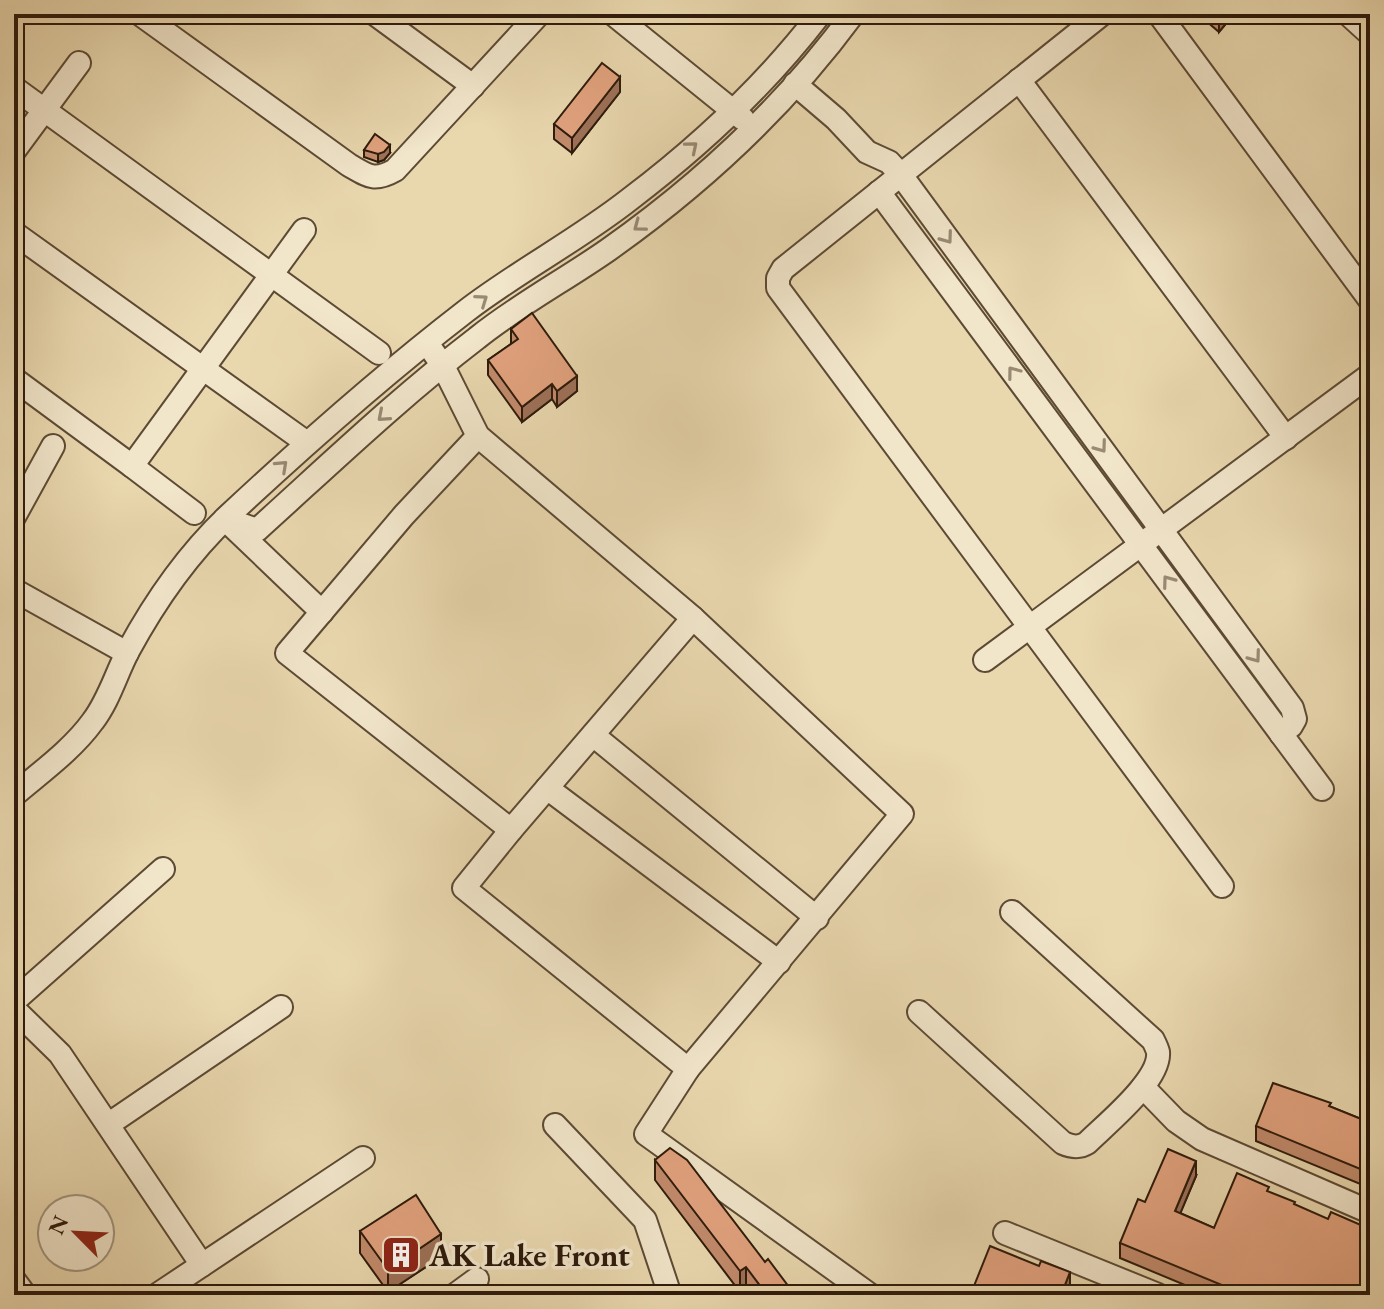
<svg xmlns="http://www.w3.org/2000/svg" width="1384" height="1309" font-family="'EB Garamond',serif">
  <style>
    .lines { fill: none; stroke-linecap: round; stroke-linejoin: round }
    .minor-casing { stroke: #5d4a34; stroke-width: 26 }
    .minor { stroke: #f1e5ca; stroke-width: 22 }
    .wall { fill: #c28b6c; stroke: #2e1b0c; stroke-width: 2 }
    .shaded-wall { fill: #9e7158; stroke: #2e1b0c; stroke-width: 2 }
    .building { fill: #e1a27e; stroke: #2e1b0c; stroke-width: 2 }
    .oneway { stroke: #998a74 }
    .labels { text-anchor: middle; stroke-width: 7; stroke-linejoin: round; paint-order: stroke }
    .poi-label { font-size: 32px; font-weight: bold; fill: #2e1b0c; stroke: #f1e5ca; text-anchor: start }
  </style>
  <rect width="100%" height="100%" fill="#e9d7ae"/>
  <filter id="stains"><feTurbulence type="fractalNoise" baseFrequency=".0025" numOctaves="4"/><feColorMatrix values="0 0 0 0 .2 0 0 0 0 .09 0 0 0 0 .02 0 0 0 .5 -.17"/></filter>
  <radialGradient id="worn" r=".72"><stop offset=".6" stop-color="#630" stop-opacity="0"/><stop offset="1" stop-color="#630" stop-opacity=".3"/></radialGradient>
  <g class="lines">
    <defs>
      <g id="minor">
        <path d="M 140,14 L 349,165 C 368,176 374,182 395,170 L 539,14"/>
        <polyline points="375,14 473,86"/>
        <polyline points="613,14 743,119"/>
        <polyline points="1102,14 783,269 778,278 778,288 1222,886"/>
        <polyline points="1159,14 1370,300"/>
        <polyline points="1348,14 1370,34"/>
        <polyline points="1019,80 1286,438"/>
        <polyline points="795,84 836,119 867,152 889,162 901,175 1292,708 1295,719 1291,726 1281,734"/>
        <polyline points="14,88 379,353"/>
        <polyline points="14,151 79,63"/>
        <polyline points="879,192 1322,789"/>
        <polyline points="14,233 307,443"/>
        <polyline points="427,343 443,366 478,436 693,618 902,814 688,1069 646,1134 870,1295"/>
        <polyline points="14,379 132,466 304,230"/>
        <polyline points="478,436 404,515 287,653 511,830 693,618"/>
        <polyline points="132,466 194,513"/>
        <polyline points="14,517 53,446"/>
        <path d="M 225,519 L 257,530 C 329,465 400,397 477,338 C 518,305 565,280 608,250 C 700,185 786,105 853,14"/>
        <polyline points="229,523 322,612"/>
        <polyline points="14,590 127,653"/>
        <polyline points="985,660 1370,375"/>
        <polyline points="593,735 817,918"/>
        <polyline points="547,788 779,962"/>
        <path d="M 14,795 C 41,772 72,750 93,721 C 109,700 116,674 128,651 C 155,601 187,555 228,516 C 304,445 383,375 466,311 C 518,271 578,240 630,199 C 700,146 767,83 820,14"/>
        <polyline points="511,830 464,888 688,1069"/>
        <polyline points="14,1001 163,869"/>
        <polyline points="14,1009 60,1054 202,1265"/>
        <path d="M 919,1012 L 1063,1143 C 1072,1147 1079,1148 1087,1143 C 1106,1124 1161,1080 1158,1052 C 1157,1048 1155,1044 1153,1040 L 1012,912"/>
        <polyline points="1143,1087 1176,1121 1202,1139 1370,1212"/>
        <polyline points="109,1124 281,1007"/>
        <polyline points="555,1125 645,1220 670,1295"/>
        <polyline points="1005,1233 1158,1295"/>
        <polyline points="14,1280 25,1295"/>
        <polyline points="157,1295 363,1158"/>
        <polyline points="455,1295 477,1279"/>
      </g>
    </defs>
    <!-- minor casing -->
    <use href="#minor" class="minor-casing"/>
    <!-- minor -->
    <use href="#minor" class="minor"/>
  </g>
  <!-- wall -->
  <g class="wall">
    <polygon points="1198,14 1234,14 1219,32"/>
    <polygon points="620,92 572,153 554,139 554,124"/>
    <polygon points="364,150 390,153 384,160 378,162 364,157"/>
    <polygon points="511,329 577,391 557,407 552,399 522,422 488,375 488,360 511,344"/>
    <polygon points="1331,1107 1366,1121 1370,1118 1370,1188 1256,1141 1256,1126"/>
    <polygon points="655,1160 765,1262 795,1295 751,1295 746,1287 740,1292 655,1180"/>
    <polygon points="1196,1176 1180,1213 1214,1228 1269,1192 1295,1205 1370,1295 1209,1295 1120,1258 1120,1243 1145,1202"/>
    <polygon points="360,1231 441,1257 388,1292 360,1253"/>
  </g>
  <!-- shaded-wall -->
  <g class="shaded-wall">
    <polygon points="1219,14 1234,14 1219,32"/>
    <polygon points="620,77 620,92 572,153 572,138"/>
    <polygon points="390,145 390,153 384,160 378,162 378,154"/>
    <polygon points="577,376 577,391 557,407 557,391"/>
    <polygon points="552,384 552,399 522,422 522,407"/>
    <polygon points="1196,1161 1196,1176 1175,1226 1175,1211"/>
    <polygon points="441,1234 441,1257 388,1292 388,1270"/>
    <polygon points="746,1267 746,1287 740,1292 740,1271"/>
    <polygon points="1070,1272 1070,1291 1068,1295 1061,1295"/>
  </g>
  <!-- building -->
  <g class="building">
    <polygon points="602,63 620,77 572,138 554,124"/>
    <polygon points="375,134 390,145 384,152 378,154 364,150"/>
    <polygon points="532,313 577,376 557,391 552,384 522,407 488,360 518,339 511,329"/>
    <polygon points="1273,1083 1331,1103 1329,1106 1366,1121 1368,1118 1370,1118 1370,1173 1256,1126"/>
    <polygon points="670,1148 687,1160 765,1262 768,1259 795,1295 767,1295 746,1267 740,1271 655,1160"/>
    <polygon points="1168,1149 1196,1161 1175,1211 1214,1228 1237,1173 1269,1187 1267,1191 1295,1202 1294,1204 1328,1219 1331,1212 1370,1229 1370,1295 1246,1295 1120,1243 1138,1199 1145,1202"/>
    <polygon points="416,1195 441,1234 388,1270 360,1231"/>
    <polygon points="990,1246 1039,1266 1041,1261 1070,1272 1061,1295 981,1295 972,1291"/>
    <polygon points="1103,1290 1116,1295 1101,1295"/>
  </g>
  <!-- one-way arrows -->
  <defs><path id="oneway-chevron" d="M-2-3.5L2.5 0L-2 3.5" fill="none" stroke-width="1.6" stroke-linecap="round" stroke-linejoin="round" transform="scale(2)"/></defs>
  <g class="oneway">
    <use href="#oneway-chevron" transform="translate(692 147) rotate(-40)"/>
    <use href="#oneway-chevron" transform="translate(639 226) rotate(143)"/>
    <use href="#oneway-chevron" transform="translate(947 238) rotate(54)"/>
    <use href="#oneway-chevron" transform="translate(482 300) rotate(-35)"/>
    <use href="#oneway-chevron" transform="translate(1013 372) rotate(-127)"/>
    <use href="#oneway-chevron" transform="translate(383 416) rotate(139)"/>
    <use href="#oneway-chevron" transform="translate(1101 447) rotate(54)"/>
    <use href="#oneway-chevron" transform="translate(282 466) rotate(-43)"/>
    <use href="#oneway-chevron" transform="translate(1168 581) rotate(-126)"/>
    <use href="#oneway-chevron" transform="translate(1255 657) rotate(54)"/>
  </g>
  <!-- icons -->
  <defs>
    <symbol id="building-square" viewBox="-11 -11 22 22"><rect x="-9" y="-9" width="18" height="18" rx="4" fill="#8f2418" stroke="#f1e5ca"/><path d="M-4-6H4V6H1V3H-1V6H-4ZM-2.5-4.3h1.7v1.8h-1.7ZM.8-4.3h1.7v1.8H.8ZM-2.5-1h1.7V.8h-1.7ZM.8-1h1.7V.8H.8Z" fill="#fff"/></symbol>
  </defs>
  <g fill-rule="evenodd">
    <use href="#building-square" x="379" y="1233" width="44" height="44"/>
  </g>
  <g class="labels">
    <!-- poi labels -->
    <g class="poi-label">
      <text x="429" y="1266">AK Lake Front</text>
    </g>
  </g>
  <!-- margin -->
  <rect width="1384" height="1309" fill="none" stroke="#e9d7ae" stroke-width="48"/>
  <rect x="16" y="16" width="1352" height="1277" fill="none" stroke="#2e1b0c" stroke-width="4"/>
  <rect x="24" y="24" width="1336" height="1261" fill="none" stroke="#2e1b0c" stroke-width="2"/>
  <!-- north arrow -->
  <g transform="translate(76 1233) rotate(294)"><circle r="38" fill="#f1e5ca" stroke="#a3947e" stroke-width="2"/>
  <path d="M0-6L14 30L0 20L-14 30Z" fill="#8f2418"/>
  <text y="-12" font-size="22" font-weight="bold" text-anchor="middle" fill="#2e1b0c">N</text>
  </g>
  <rect width="100%" height="100%" filter="url(#stains)"/>
  <rect width="100%" height="100%" fill="url(#worn)"/>
</svg>
